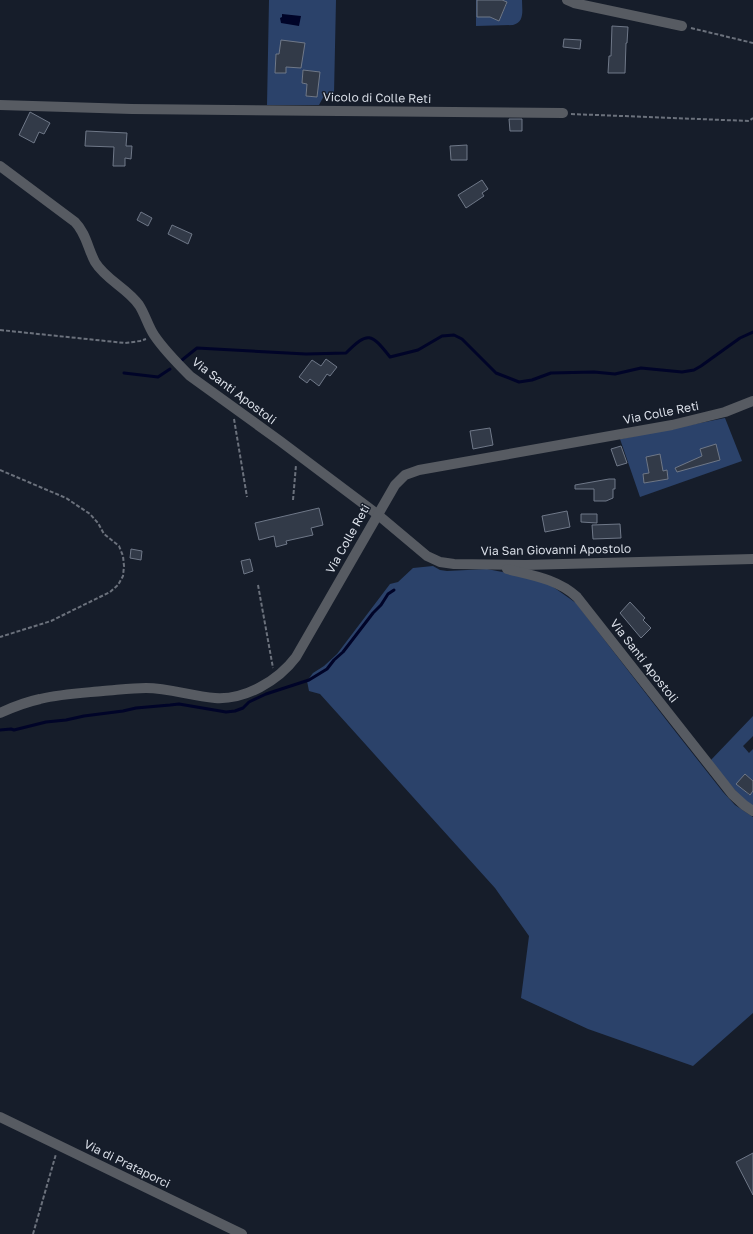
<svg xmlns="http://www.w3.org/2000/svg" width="753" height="1234" font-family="'Golos Text',sans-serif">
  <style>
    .green { fill: #2b426a; fill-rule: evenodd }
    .water { fill: #000428 }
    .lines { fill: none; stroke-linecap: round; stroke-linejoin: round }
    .stream { stroke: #000428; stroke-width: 3 }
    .building { fill: #323a48; stroke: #6f7888 }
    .path { stroke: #6b717c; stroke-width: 2; stroke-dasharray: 4 2; stroke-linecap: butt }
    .minor { stroke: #575b62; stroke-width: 10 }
    .labels { text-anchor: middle; stroke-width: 3; stroke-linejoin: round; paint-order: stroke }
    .street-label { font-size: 12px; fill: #d9dee7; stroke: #161d2a }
  </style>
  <rect width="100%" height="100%" fill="#161d2a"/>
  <!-- green -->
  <g class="green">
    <path d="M 269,0 L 336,0 L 334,94 L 325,94 L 319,105 L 267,105 ZM 276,54 L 292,55 L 291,67 L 286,67 L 286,73 L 275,73 ZM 303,70 L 319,72 L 317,97 L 306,96 L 307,84 L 302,83 Z"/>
    <path d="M 476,0 L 477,0 L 490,17 L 499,21 L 507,3 L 502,0 L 522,0 C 522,10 525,22 513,25 L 476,26 Z"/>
    <path d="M 725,418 L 742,461 L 640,497 L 620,439 ZM 716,445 L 720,460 L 704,464 L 700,449 ZM 660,455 L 663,471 L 667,471 L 668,479 L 645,483 L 643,474 L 649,473 L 646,457 Z"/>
    <polygon points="433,566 440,570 447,571 487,569 517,575 549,584 576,603 671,726 723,792 735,805 753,817 753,1013 693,1066 588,1029 521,998 529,936 495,888 320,694 309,691 307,681 313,673 324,666 337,654 390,584 398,582 413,568"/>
    <polygon points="753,716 753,736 743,746 749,753 753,749 753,781 745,774 737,784 749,795 753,791 753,807 747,804 710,761"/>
  </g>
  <!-- water -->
  <polygon class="water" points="282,14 301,16 299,26 281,23 280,18 282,17"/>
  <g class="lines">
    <!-- stream -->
    <g class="stream">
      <path d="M 182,360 L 197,348 L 306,354 L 346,353 C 368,331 371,333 390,357 L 418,350 L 442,336 L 454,335 L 462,339 L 496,373 L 519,382 L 532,380 L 551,373 L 594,372 L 615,374 L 641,368 L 682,372 L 694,370 L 701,366 L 740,338 L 753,332"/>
      <polyline points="124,373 158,377 170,369"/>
      <polyline points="0,730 11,729 14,730 46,722 66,720 84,716 123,711 136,708 170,705 179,704 226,712 235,711 243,708 249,702 266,694 309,680 327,669 334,660 343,652 373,613 381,605 388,594 394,590"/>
    </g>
  </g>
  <!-- building -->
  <g class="building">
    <polygon points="477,0 502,0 507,2 499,21 490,17 477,17"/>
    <polygon points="612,26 628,27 627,43 626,43 625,73 608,73 609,56 611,56"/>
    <polygon points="564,39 581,40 580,49 563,47"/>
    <polygon points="281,40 305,43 301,68 286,67 286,73 275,73 276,54 279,54"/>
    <polygon points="303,70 320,72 317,97 306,96 307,84 302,83"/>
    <polygon points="30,112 50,123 44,134 39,132 34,143 19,135"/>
    <polygon points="509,119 522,119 522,131 510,131"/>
    <polygon points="86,131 127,133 126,146 132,146 131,159 125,158 125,166 113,166 114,147 85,146"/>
    <polygon points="467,145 467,160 451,160 450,146"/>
    <polygon points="482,180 488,189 482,193 484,196 466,208 458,195"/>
    <polygon points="141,212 152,218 148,226 137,220"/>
    <polygon points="172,225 192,234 188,244 168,234"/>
    <polygon points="326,359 337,367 330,376 327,374 319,386 310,379 307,383 299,377 312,360 321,366"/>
    <polygon points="490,428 493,445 473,449 470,431"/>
    <polygon points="716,444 720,460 677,472 675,468 702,456 700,449"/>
    <polygon points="621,446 627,463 617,466 611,449"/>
    <polygon points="660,454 663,471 667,470 668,479 644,483 643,474 649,473 646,457"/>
    <polygon points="609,479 615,479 615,489 613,489 613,498 606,501 594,501 594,489 575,489 575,485"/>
    <polygon points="319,508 323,525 311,528 313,535 286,541 287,544 276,547 274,536 259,540 255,523"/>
    <polygon points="567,511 570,527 545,532 542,516"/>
    <polygon points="581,514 597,514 597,523 581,522"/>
    <polygon points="620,524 621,538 593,539 592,525"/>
    <polygon points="131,549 142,551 141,560 130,558"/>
    <polygon points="250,559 253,571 244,574 241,561"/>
    <polygon points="630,602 645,618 643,620 651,628 641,638 620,613"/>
    <polygon points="745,774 753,781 753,791 750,795 736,784"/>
    <polygon points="753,1153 753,1195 736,1162"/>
  </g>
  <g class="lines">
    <!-- path -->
    <g class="path">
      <polyline points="691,28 753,43"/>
      <polyline points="571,114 749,121 753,118"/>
      <polyline points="0,330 125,343 140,341 146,339"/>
      <polyline points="234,419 247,497"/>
      <polyline points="0,470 66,498 90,514 98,523 104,534 119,546 123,556 124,566 123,576 118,585 110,592 51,621 0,637"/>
      <polyline points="293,500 296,465"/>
      <polyline points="258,585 273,668"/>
      <polyline points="33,1234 56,1154"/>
    </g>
    <!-- minor -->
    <g class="minor">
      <polyline points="567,0 574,3 682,26"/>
      <polyline points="0,105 132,109 563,113"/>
      <path d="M 0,166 L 75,222 C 86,233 88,249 95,262 C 106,280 127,288 139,305 C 145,314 148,326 154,335 C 164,350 178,364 190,376 L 280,441 L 377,514 L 427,556 L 440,562 L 454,564 L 525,565 L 753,559"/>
      <path d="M 507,569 C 531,575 558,579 577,597 L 732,794 L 744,805 L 753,811"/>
      <path d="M 0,713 C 13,707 26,702 40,699 C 61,694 82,693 103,691 C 117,690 132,688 146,688 C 169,688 191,696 215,698 C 245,700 278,681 296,657 L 395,485 L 405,475 L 419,470 L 672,425 L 725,412 L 753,401"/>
      <polyline points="0,1117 242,1234"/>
    </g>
  </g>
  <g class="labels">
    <!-- street labels -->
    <g class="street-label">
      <text transform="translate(377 98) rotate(1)" y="4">Vicolo di Colle Reti</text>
      <text transform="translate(234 391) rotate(37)" y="4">Via Santi Apostoli</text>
      <text transform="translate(661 413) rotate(-11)" y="4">Via Colle Reti</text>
      <text transform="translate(348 539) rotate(-61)" y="4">Via Colle Reti</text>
      <text transform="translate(556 550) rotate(-1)" y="4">Via San Giovanni Apostolo</text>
      <text transform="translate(644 661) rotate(52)" y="4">Via Santi Apostoli</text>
      <text transform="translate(127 1164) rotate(26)" y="4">Via di Prataporci</text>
    </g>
  </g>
</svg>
